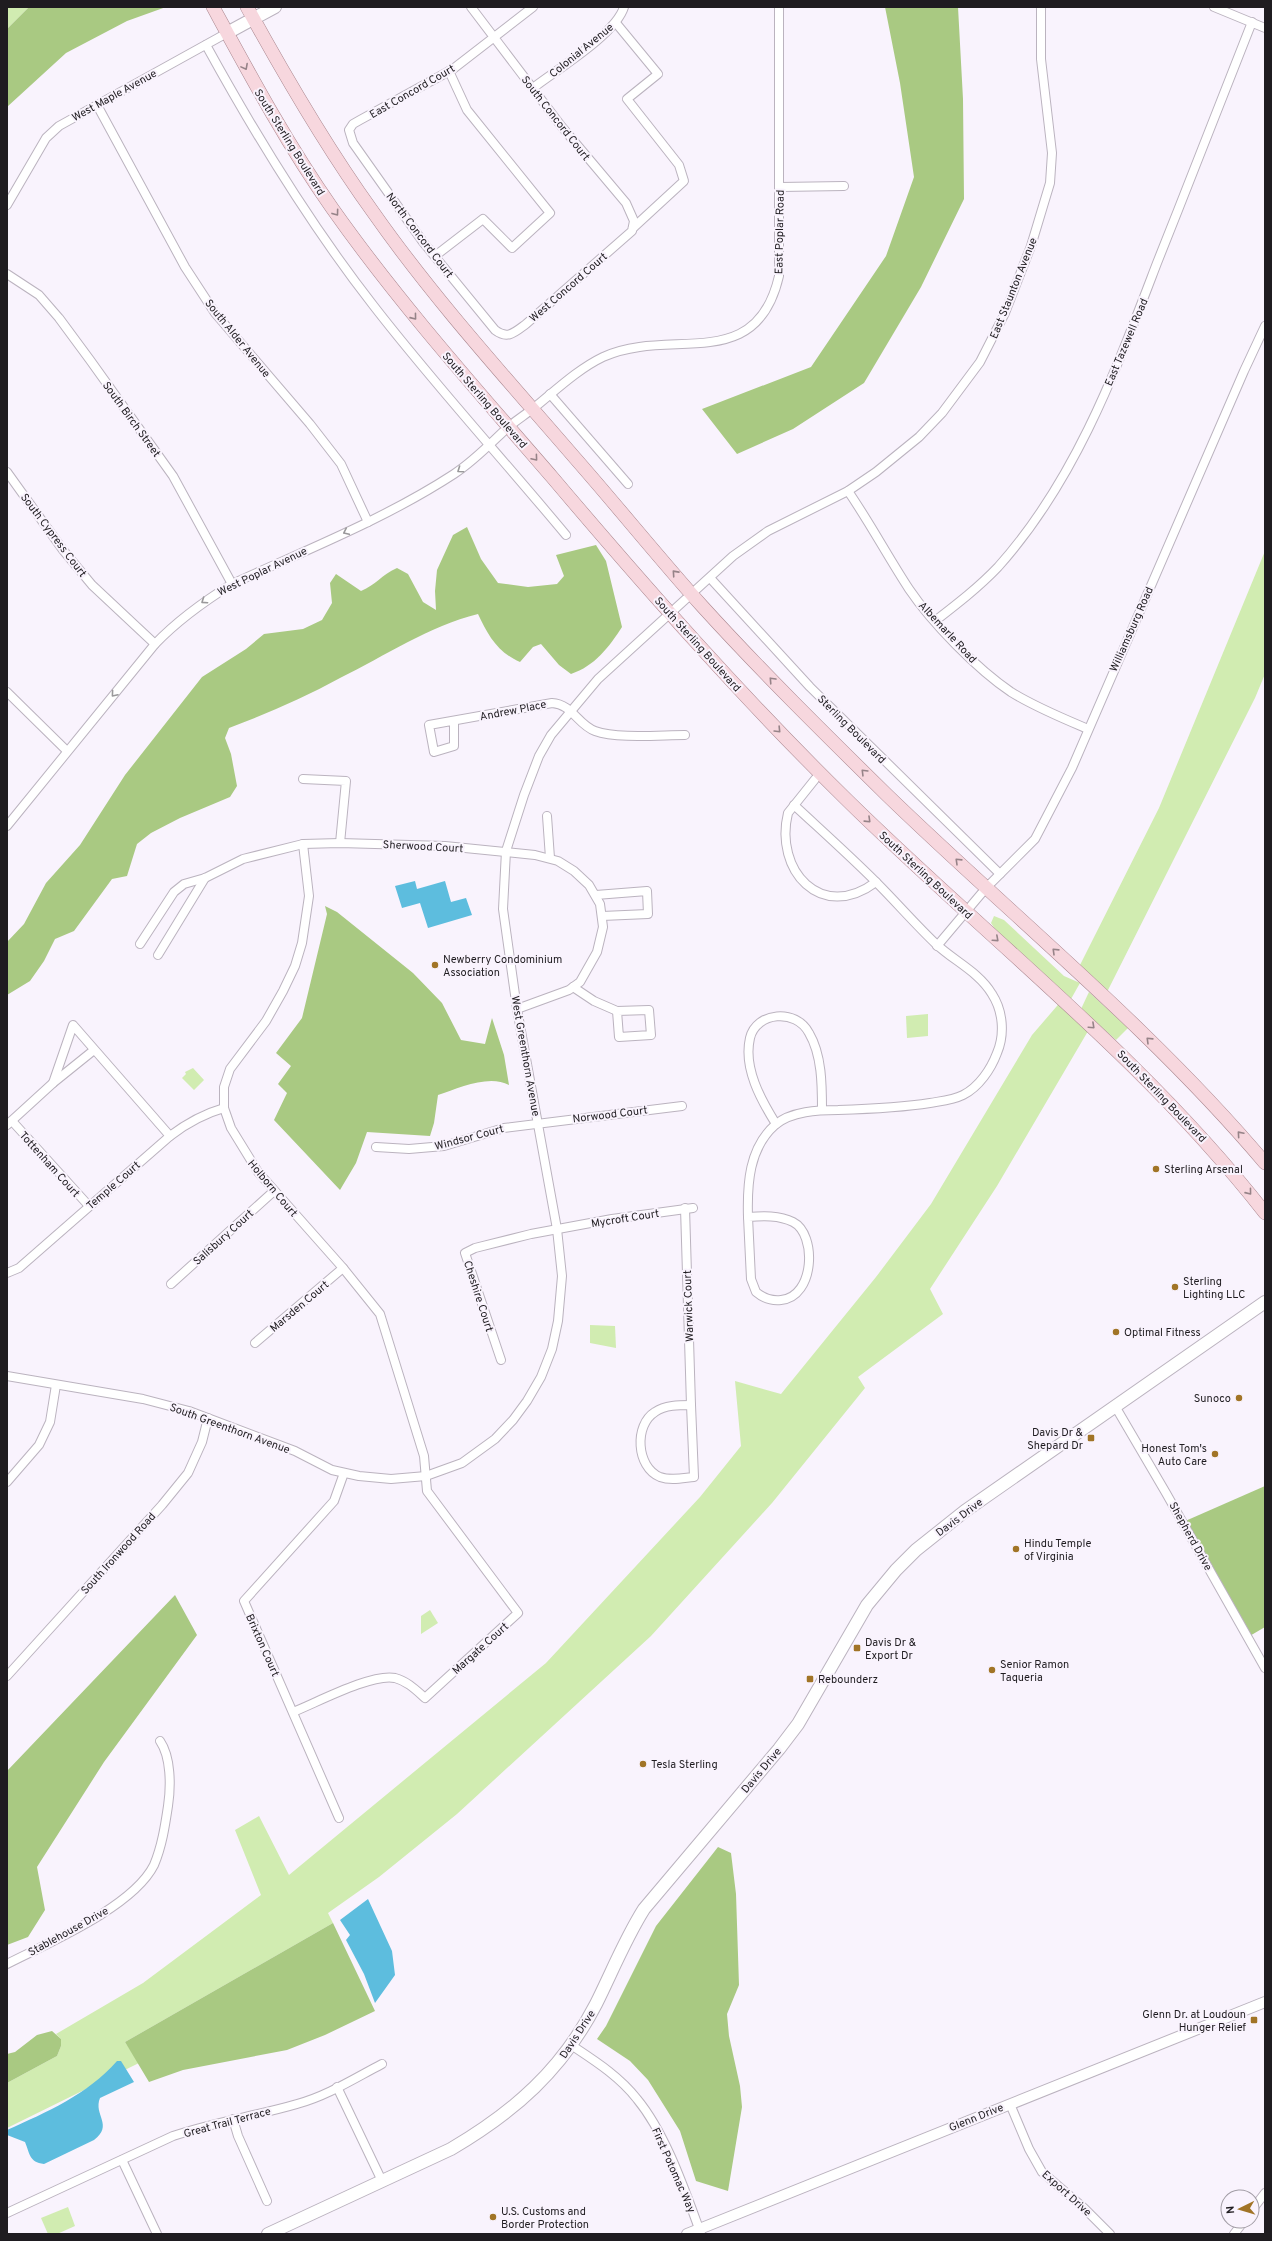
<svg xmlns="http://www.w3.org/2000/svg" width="1272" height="2241" font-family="Overpass,sans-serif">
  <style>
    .green { fill: #d1ecb1 }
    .forest { fill: #a9c982 }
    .water { fill: #5dbdde }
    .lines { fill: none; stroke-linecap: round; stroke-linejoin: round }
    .minor-casing { stroke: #bbb3bf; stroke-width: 10 }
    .tertiary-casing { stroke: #bbb3bf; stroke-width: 12 }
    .secondary-casing { stroke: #bbb3bf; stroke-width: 14 }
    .primary-casing { stroke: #a8858d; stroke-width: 14 }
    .minor { stroke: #fff; stroke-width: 8 }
    .tertiary { stroke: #fff; stroke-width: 10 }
    .secondary { stroke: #fff; stroke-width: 12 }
    .primary { stroke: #f7d7de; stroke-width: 13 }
    .oneway { stroke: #968388 }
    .oneway2 { stroke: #9a999b }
    .poi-dot { fill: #a17426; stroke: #f9f3fd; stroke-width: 1.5 }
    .labels { text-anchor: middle; stroke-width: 4; stroke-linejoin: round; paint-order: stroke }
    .street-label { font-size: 11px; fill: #1f1c20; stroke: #f9f3fd }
    .poi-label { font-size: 11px; fill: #1f1c20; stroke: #f9f3fd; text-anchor: start }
  </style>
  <rect width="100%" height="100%" fill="#f9f3fd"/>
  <!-- green -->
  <g class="green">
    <polygon points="7,7 29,7 7,29"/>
    <polygon points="1265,551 1265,674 1255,698 1107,992 1080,965 1159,808"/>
    <polygon points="994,916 1004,920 1064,976 1080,983 1071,999 995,929 991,923"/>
    <polygon points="1089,992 1128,1028 1116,1040 1081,1009"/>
    <polygon points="1063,999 1091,1026 997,1186 930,1289 943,1314 858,1377 865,1388 772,1503 651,1636 457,1814 379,1877 328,1913 333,1923 125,2042 139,2063 7,2128 7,2083 57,2056 61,2046 61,2039 56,2034 143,1983 261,1895 235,1830 259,1816 289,1875 546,1663 700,1497 741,1446 735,1381 781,1394 876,1277 931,1204 1032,1035"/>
    <polygon points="928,1014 928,1036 907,1038 906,1016"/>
    <polygon points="193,1068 204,1080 194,1090 182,1078 186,1074 185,1072"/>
    <polygon points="590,1325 615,1326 616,1348 590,1343"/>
    <polygon points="430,1610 438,1623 421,1634 421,1616"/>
    <polygon points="68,2207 75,2226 57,2234 48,2234 41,2218"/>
  </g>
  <!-- forest -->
  <g class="forest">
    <polygon points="29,7 166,7 127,21 66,53 7,107 7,29"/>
    <polygon points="885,7 958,7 963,99 964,199 921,287 864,383 793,429 737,454 702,409 811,367 886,256 914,177 900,83"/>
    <path d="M 467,527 L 481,559 L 498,583 L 528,587 L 557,584 L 564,576 L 556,555 L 596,545 L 606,561 L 622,627 C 609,647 595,666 571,674 L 559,665 L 541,644 L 533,647 L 520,662 C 497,652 488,635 478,614 C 429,626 385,656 340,678 C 305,697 267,714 229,728 L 225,738 L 231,754 L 237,786 L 230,797 L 180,818 L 151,833 L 137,844 L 127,876 L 112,879 L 74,931 L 55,939 L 44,961 L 30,981 L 7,995 L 7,942 L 24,924 L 46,883 L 80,845 L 125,775 L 202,677 L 246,649 L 264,634 L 303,629 L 322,620 L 332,603 L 330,583 L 336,574 L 361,591 C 376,585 381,575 397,568 L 408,574 L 423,602 L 436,610 L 435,591 L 437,570 L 453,535 Z"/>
    <path d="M 325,906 L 337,912 L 413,973 L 442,1003 L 461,1040 L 485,1044 L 492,1018 L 504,1055 L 509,1085 C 489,1074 459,1088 438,1095 L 434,1123 L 430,1136 L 367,1132 L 356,1163 L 340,1190 L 274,1120 L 287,1093 L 278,1084 L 291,1066 L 276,1053 L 302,1018 L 327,914 Z"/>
    <polygon points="1265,1486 1265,1627 1248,1637 1183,1522"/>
    <polygon points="175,1595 197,1635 104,1762 37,1867 45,1910 28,1937 7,1945 7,1771"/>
    <polygon points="718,1847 731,1853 736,1894 739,1985 727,2014 729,2036 740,2086 742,2107 728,2191 696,2181 680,2131 648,2080 630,2061 597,2039 606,2026 656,1926"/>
    <polygon points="333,1923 375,2011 325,2035 287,2050 183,2070 149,2082 125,2042"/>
    <polygon points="52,2031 61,2039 61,2046 57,2056 7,2083 7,2054 15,2052 37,2035"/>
  </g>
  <!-- water -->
  <g class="water">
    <polygon points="415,881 417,889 445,881 451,902 466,898 472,915 428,928 420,903 402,908 395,886"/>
    <polygon points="368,1899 392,1951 395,1975 375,2003 364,1974 346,1940 350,1935 340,1920"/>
    <path d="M 117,2061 L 121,2061 L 134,2082 L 100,2098 C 93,2115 114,2125 94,2140 L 44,2164 C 29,2162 30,2154 25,2142 L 7,2135 L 7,2130 C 47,2112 87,2095 117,2061 Z"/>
  </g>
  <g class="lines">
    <defs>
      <g id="minor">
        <path d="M 471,7 L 562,127 L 626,203 L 634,221 L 632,231 L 526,324 C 515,332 508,340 495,330 L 423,242 L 353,143 L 349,130 L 353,124 L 360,120 L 453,69 L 533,7"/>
        <polyline points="1214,7 1265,28"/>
        <polyline points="616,23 658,74 627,99 679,165 684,181 633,228"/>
        <path d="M 206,45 C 256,136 309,223 373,305 C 434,384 502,458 566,535"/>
        <path d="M 533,88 C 556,70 616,34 624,7"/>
        <polyline points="97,105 185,267 215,313 310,424 341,464 368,522"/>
        <polyline points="780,187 844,186"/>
        <polyline points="7,205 46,138 59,126 227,33"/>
        <polyline points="435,256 483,219 512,248 550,213 467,110 449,71"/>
        <polyline points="7,274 39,295 59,318 90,360 173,476 232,584"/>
        <polyline points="550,394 628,484"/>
        <polyline points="7,472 63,550 92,585 155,644"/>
        <path d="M 848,491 C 870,523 888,557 909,589 C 932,623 977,669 1011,692 C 1035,707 1062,718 1088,729"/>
        <polyline points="711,579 810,687 1000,874"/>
        <path d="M 935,621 C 957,604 979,587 998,567 C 1076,480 1116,370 1157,263 C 1189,183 1220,103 1252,22"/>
        <polyline points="7,692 67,751"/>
        <path d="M 454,721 L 454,746 L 434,752 L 429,725 L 552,703 C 572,704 578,725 595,731 C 617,739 660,735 685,735"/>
        <path d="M 820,773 L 788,813 C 774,870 821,923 876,882"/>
        <polyline points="303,779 346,781 340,843"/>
        <polyline points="547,816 550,858"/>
        <path d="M 7,826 L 155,644 C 178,620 203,602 232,584 C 306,550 385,519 454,474 C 474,461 489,445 506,429 C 515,421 525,415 535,407 C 556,390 578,369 603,357 C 670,326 756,376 779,276 L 779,7"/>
        <polyline points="596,895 647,891 648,914 602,916"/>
        <polyline points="140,944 174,892 184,884 205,878 243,859 303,844 340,843 445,846 535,855 558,861 574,871 589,885 600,904 603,927 597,952 580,982 569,990 517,1009"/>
        <polyline points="937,946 986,888 1035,839 1072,768 1244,371 1265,326"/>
        <polyline points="158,955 205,878"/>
        <polyline points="573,987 594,1001 617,1011"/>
        <polygon points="649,1010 651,1035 619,1037 617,1011"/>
        <polyline points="53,1083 73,1025 170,1136"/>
        <polyline points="12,1121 89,1206"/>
        <path d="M 776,1124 C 761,1100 743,1068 750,1038 C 756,1012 796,1008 809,1033 C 822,1055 822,1085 822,1110"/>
        <polyline points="7,1125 53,1083 94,1050"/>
        <polyline points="376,1147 409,1149 444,1146 504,1128 682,1106"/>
        <polyline points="685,1208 691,1405"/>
        <path d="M 748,1217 C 747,1184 749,1148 775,1125 C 791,1111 819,1110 838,1110 C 869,1109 899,1108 930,1103 C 941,1101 953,1100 963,1095 C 979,1087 991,1069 997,1053 C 1005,1034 1003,1011 992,994 C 979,972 954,961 936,944 C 915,924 897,903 876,882 C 850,856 822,831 794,805"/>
        <path d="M 748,1217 C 763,1216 779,1215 793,1222 C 817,1234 815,1297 781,1300 C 772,1301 763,1298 756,1292 L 751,1279 Z"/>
        <path d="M 7,1273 L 19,1268 L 170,1136 C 187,1123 203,1114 224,1108"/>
        <polyline points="171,1284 274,1191"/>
        <polyline points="255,1343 343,1268"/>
        <polyline points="501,1360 465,1253 475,1248 531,1234 612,1219 693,1208"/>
        <polyline points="7,1376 143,1399 189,1411 295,1451 332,1470 359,1476 391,1479 426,1476 462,1463 495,1439 513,1420 527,1401 541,1377 552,1349 558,1321 562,1276 557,1229 517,1009 503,909 506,851 524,795 539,756 551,735 598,679 733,556 768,531 848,491 876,472 919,437 942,413 980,362 1005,313 1031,246 1050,183 1052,153 1041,59 1041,7"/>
        <path d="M 691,1405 L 694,1477 C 683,1478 671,1481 660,1477 C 636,1467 634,1425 655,1412 C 665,1405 679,1405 691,1405 Z"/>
        <polyline points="1115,1406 1166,1493 1265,1668"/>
        <polyline points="7,1482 39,1445 50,1422 56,1385"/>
        <polyline points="7,1676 162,1505 188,1473 202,1442 208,1418"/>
        <path d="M 293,1712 C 316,1703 372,1673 395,1678 C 407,1681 416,1690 425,1698 L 518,1613 L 427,1491 L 424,1456 L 380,1314 L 343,1268 L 258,1172 L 231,1128 L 224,1108 L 224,1087 L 230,1069 L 266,1021 L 283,991 L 295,966 L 302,943 L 309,896 L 303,844"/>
        <polyline points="339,1818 244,1601 334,1501 344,1473"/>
        <path d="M 7,1964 C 48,1943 133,1907 154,1865 C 162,1846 165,1826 168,1806 C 171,1786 171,1757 160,1741"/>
        <path d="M 571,2045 C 595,2061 619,2076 637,2099 C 666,2134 685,2191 701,2234"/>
        <polyline points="337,2087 382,2181"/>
        <polyline points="1010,2104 1029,2149 1042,2172 1084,2208 1110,2234"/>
        <polyline points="233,2119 238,2136 267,2201"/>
        <polyline points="122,2160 157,2234"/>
        <polyline points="1252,2210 1265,2193"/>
        <path d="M 7,2213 L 173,2136 C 214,2122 256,2116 297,2104 C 327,2096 355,2078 382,2064"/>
        <polyline points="1234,2234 1244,2221"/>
      </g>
      <polyline id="tertiary" points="687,2234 1265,2002"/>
      <g id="secondary">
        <polyline points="227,33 275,7"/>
        <path d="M 268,2234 L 451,2149 C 514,2112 562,2070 596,2004 C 612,1972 625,1939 644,1909 L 779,1749 L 798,1724 L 867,1605 L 896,1570 L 916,1550 L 965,1511 L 1265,1302"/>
      </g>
      <g id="primary">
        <path d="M 213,7 C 250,75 287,144 332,208 C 399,303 476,389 552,477 C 646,588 742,697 846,799 C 986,937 1143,1057 1265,1213"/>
        <path d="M 247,7 C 286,78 326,147 373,212 C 434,299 506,378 575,458 C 618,507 659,558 702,606 C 761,671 824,733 887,795 C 1013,917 1151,1028 1265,1163"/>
      </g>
    </defs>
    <!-- minor casing -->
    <use href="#minor" class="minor-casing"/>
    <!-- tertiary casing -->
    <use href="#tertiary" class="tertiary-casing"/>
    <!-- secondary casing -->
    <use href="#secondary" class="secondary-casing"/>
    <!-- primary casing -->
    <use href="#primary" class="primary-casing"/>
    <!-- minor -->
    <use href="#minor" class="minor"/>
    <!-- tertiary -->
    <use href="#tertiary" class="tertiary"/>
    <!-- secondary -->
    <use href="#secondary" class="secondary"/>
    <!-- primary -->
    <use href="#primary" class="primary"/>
  </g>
  <!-- one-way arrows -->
  <defs><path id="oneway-chevron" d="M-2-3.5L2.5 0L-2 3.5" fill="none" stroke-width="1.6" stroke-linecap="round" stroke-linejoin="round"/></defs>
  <g class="oneway">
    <use href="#oneway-chevron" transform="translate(245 67) rotate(62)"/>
    <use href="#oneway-chevron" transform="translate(336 213) rotate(54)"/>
    <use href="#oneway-chevron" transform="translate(414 317) rotate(51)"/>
    <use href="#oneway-chevron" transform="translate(535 458) rotate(50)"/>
    <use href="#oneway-chevron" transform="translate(675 573) rotate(-132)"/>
    <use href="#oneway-chevron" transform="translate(772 680) rotate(-133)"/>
    <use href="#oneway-chevron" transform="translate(778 730) rotate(46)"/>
    <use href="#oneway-chevron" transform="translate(864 772) rotate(-135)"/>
    <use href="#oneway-chevron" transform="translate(868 820) rotate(44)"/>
    <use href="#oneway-chevron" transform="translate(958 861) rotate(-136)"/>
    <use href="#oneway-chevron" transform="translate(996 939) rotate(42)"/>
    <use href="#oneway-chevron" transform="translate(1055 951) rotate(-136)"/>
    <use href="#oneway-chevron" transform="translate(1092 1026) rotate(43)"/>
    <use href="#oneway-chevron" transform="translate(1149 1040) rotate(-136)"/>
    <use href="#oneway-chevron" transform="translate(1240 1134) rotate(-131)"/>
    <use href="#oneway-chevron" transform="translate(1249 1192) rotate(51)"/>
  </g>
  <g class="oneway2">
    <use href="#oneway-chevron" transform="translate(460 470) rotate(145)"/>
    <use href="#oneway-chevron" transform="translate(346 532) rotate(155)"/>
    <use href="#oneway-chevron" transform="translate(204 601) rotate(146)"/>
    <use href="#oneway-chevron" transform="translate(114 694) rotate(130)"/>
  </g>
  <!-- markers -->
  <g class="poi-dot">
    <circle cx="435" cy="965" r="4"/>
    <circle cx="1156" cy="1169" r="4"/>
    <circle cx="1175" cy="1287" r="4"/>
    <circle cx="1116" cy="1332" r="4"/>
    <circle cx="1239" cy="1398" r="4"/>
    <rect x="1087" y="1434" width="8" height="8" rx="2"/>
    <circle cx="1215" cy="1454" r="4"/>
    <circle cx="1016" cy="1549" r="4"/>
    <rect x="853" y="1644" width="8" height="8" rx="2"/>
    <circle cx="992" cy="1670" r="4"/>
    <rect x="806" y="1675" width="8" height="8" rx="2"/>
    <circle cx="643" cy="1764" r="4"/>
    <rect x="1250" y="2016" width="8" height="8" rx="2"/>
    <circle cx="493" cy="2217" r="4"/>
  </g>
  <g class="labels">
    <!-- street labels -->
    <g class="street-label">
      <text transform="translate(581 50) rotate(-39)" y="4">Colonial Avenue</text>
      <text transform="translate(412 91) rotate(-30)" y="4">East Concord Court</text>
      <text transform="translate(114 95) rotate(-29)" y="4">West Maple Avenue</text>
      <text transform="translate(556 118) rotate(52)" y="4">South Concord Court</text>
      <text transform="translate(290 142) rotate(58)" y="4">South Sterling Boulevard</text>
      <text transform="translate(779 232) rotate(-89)" y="4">East Poplar Road</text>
      <text transform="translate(420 235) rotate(53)" y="4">North Concord Court</text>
      <text transform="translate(568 287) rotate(-41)" y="4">West Concord Court</text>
      <text transform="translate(1013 288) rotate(-68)" y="4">East Staunton Avenue</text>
      <text transform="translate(238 338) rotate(51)" y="4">South Alder Avenue</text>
      <text transform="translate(1126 342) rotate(-67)" y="4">East Tazewell Road</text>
      <text transform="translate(485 400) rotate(49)" y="4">South Sterling Boulevard</text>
      <text transform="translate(132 419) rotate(54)" y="4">South Birch Street</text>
      <text transform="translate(54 535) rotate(53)" y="4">South Cypress Court</text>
      <text transform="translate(262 571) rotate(-26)" y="4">West Poplar Avenue</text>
      <text transform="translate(1131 629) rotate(-66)" y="4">Williamsburg Road</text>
      <text transform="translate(948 632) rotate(47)" y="4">Albemarle Road</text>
      <text transform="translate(698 644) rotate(48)" y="4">South Sterling Boulevard</text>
      <text transform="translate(513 710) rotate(-11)" y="4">Andrew Place</text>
      <text transform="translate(852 729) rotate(45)" y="4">Sterling Boulevard</text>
      <text transform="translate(423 846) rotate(3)" y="4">Sherwood Court</text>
      <text transform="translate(926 875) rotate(43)" y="4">South Sterling Boulevard</text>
      <text transform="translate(526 1056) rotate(80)" y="4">West Greenthorn Avenue</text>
      <text transform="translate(1162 1096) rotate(46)" y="4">South Sterling Boulevard</text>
      <text transform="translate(610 1114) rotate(-7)" y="4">Norwood Court</text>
      <text transform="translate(469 1137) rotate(-15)" y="4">Windsor Court</text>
      <text transform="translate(50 1164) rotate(48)" y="4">Tottenham Court</text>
      <text transform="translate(113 1185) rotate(-41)" y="4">Temple Court</text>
      <text transform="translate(273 1188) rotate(50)" y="4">Holborn Court</text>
      <text transform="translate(625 1218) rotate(-9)" y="4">Mycroft Court</text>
      <text transform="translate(223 1237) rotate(-42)" y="4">Salisbury Court</text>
      <text transform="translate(479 1296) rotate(72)" y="4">Cheshire Court</text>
      <text transform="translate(299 1306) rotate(-40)" y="4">Marsden Court</text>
      <text transform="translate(688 1306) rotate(-92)" y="4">Warwick Court</text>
      <text transform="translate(230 1428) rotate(20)" y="4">South Greenthorn Avenue</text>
      <text transform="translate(959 1517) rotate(-37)" y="4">Davis Drive</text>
      <text transform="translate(1191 1536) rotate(61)" y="4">Shepherd Drive</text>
      <text transform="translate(118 1553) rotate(-48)" y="4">South Ironwood Road</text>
      <text transform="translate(263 1645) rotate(66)" y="4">Brixton Court</text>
      <text transform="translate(480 1648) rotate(-42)" y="4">Margate Court</text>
      <text transform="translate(761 1770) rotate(-50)" y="4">Davis Drive</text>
      <text transform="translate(68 1931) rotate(-29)" y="4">Stablehouse Drive</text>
      <text transform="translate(577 2034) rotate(-57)" y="4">Davis Drive</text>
      <text transform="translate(976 2117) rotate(-22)" y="4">Glenn Drive</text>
      <text transform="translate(227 2122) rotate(-15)" y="4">Great Trail Terrace</text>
      <text transform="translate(674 2170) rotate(66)" y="4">First Potomac Way</text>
      <text transform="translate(1067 2193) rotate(42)" y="4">Export Drive</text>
    </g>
    <!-- poi labels -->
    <g class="poi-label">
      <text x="443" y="963">Newberry Condominium<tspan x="443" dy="13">Association</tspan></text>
      <text x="1164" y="1173">Sterling Arsenal</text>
      <text x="1183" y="1285">Sterling<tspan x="1183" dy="13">Lighting LLC</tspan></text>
      <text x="1124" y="1336">Optimal Fitness</text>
      <text x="1231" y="1402" text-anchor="end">Sunoco</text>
      <text x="1083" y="1436" text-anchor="end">Davis Dr &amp;<tspan x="1083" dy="13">Shepard Dr</tspan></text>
      <text x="1207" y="1452" text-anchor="end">Honest Tom's<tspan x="1207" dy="13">Auto Care</tspan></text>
      <text x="1024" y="1547">Hindu Temple<tspan x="1024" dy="13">of Virginia</tspan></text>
      <text x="865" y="1646">Davis Dr &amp;<tspan x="865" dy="13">Export Dr</tspan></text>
      <text x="1000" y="1668">Senior Ramon<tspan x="1000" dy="13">Taqueria</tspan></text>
      <text x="818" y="1683">Rebounderz</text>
      <text x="651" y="1768">Tesla Sterling</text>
      <text x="1246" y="2018" text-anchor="end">Glenn Dr. at Loudoun<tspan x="1246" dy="13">Hunger Relief</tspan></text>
      <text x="501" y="2215">U.S. Customs and<tspan x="501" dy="13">Border Protection</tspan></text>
    </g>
  </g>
  <!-- border -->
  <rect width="1272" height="2241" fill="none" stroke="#1f1c20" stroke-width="16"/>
  <!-- north arrow -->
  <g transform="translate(1240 2209) rotate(265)"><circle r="19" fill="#f9f3fd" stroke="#a29da5"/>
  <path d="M0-3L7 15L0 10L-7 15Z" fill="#a17426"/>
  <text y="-6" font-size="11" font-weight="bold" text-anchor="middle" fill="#1f1c20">N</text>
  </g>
</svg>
